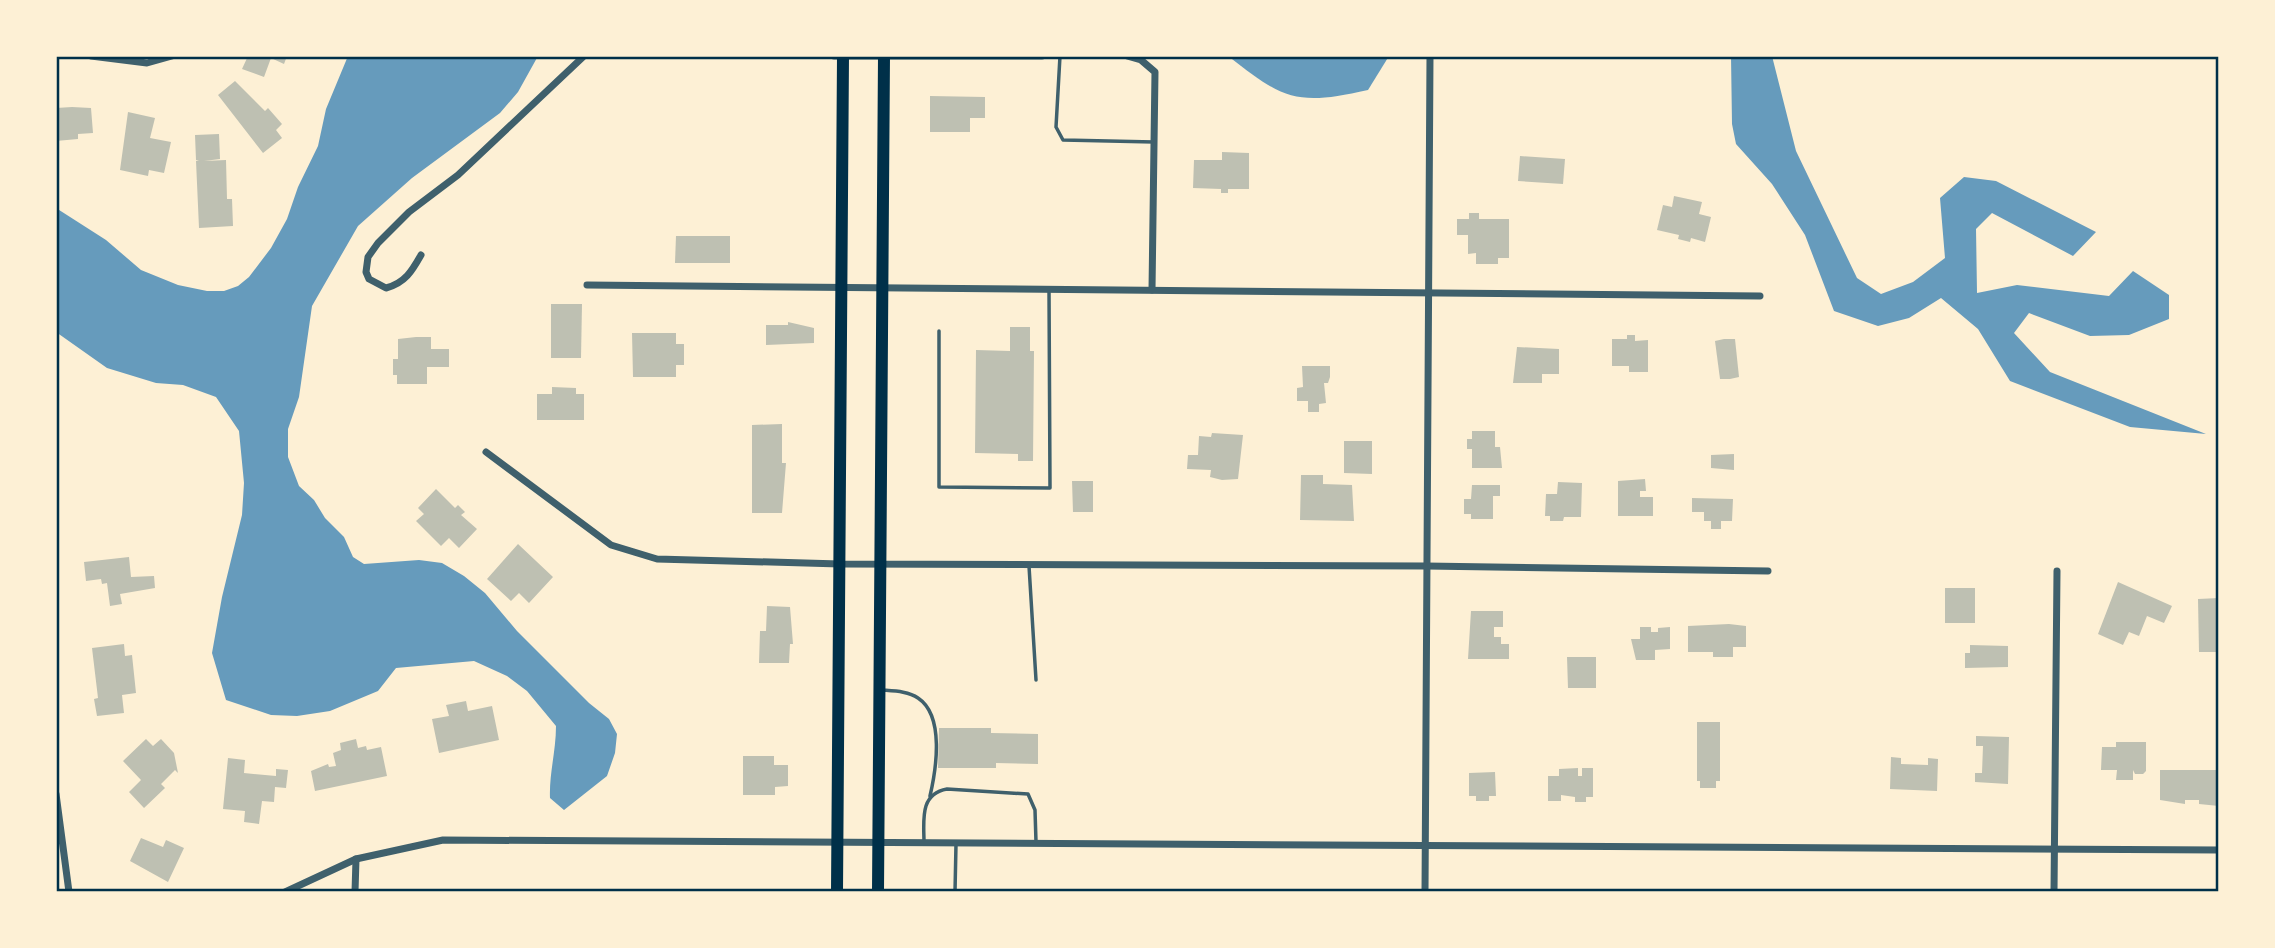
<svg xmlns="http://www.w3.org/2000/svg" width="2275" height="948" font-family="'PT Sans Narrow',sans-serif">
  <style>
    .water { fill: #669bbc }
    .building { fill: #bec0b2 }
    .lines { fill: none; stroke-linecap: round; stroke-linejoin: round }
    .service { stroke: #3f606c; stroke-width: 3.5 }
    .minor { stroke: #3f606c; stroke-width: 7 }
    .primary { stroke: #003049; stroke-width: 12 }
    .neatline { fill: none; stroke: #003049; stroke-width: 2.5 }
  </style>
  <rect width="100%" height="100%" fill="#fdf0d5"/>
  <!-- water -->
  <g class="water">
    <path d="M 348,56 L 538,56 L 518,92 L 500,113 L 412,178 L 358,226 L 312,306 L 299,397 L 288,429 L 288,457 L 299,486 L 314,500 L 325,518 L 344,537 L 353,557 L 364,564 L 419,560 L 442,563 L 464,576 L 485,593 L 517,631 L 589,703 L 609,719 L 617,734 L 615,753 L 607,776 L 564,810 L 550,798 C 549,774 556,751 556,726 L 527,691 L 507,676 L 474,661 L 396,668 L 378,691 L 330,711 L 297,716 L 271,715 L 226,700 L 212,653 L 222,597 L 242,515 L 244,483 L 239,431 L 216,397 L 183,385 L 156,383 L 107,368 L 56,332 L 56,208 L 106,240 L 141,270 L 178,285 L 207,291 L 224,291 L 238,286 L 249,277 L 271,248 L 287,219 L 298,187 L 318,146 L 326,109 Z"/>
    <path d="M 1228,56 L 1389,56 L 1368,90 C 1297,106 1284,100 1228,56 Z"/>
    <polygon points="1731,56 1772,56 1796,151 1857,278 1881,294 1913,282 1945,258 1940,198 1964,177 1996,181 2096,232 2073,256 1992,213 1976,229 1977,293 2017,285 2109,296 2133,271 2169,295 2169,319 2129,335 2090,336 2029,313 2014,333 2050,372 2206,434 2130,427 2010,381 1978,329 1941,298 1909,318 1878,326 1834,311 1805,235 1772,184 1736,144 1732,124"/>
  </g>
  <!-- building -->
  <g class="building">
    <polygon points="248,56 287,56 284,64 271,58 264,77 242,69"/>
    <polygon points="235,81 265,111 268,108 282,124 276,130 282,138 263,153 218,95"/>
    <polygon points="930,96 985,97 985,118 970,118 970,132 930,132"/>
    <polygon points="72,107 91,108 93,133 78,134 78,139 56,141 56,108"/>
    <polygon points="128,112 155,118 150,138 171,142 164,173 149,170 148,176 120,170"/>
    <polygon points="219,134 220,159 204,161 226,160 227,199 232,199 233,226 199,228 196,161 199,161 196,160 195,135"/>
    <polygon points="1222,152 1249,153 1249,189 1228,189 1228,193 1221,193 1221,189 1193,188 1194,160 1222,160"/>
    <polygon points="1520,156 1565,159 1563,184 1518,181"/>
    <polygon points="1674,196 1702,202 1699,214 1711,217 1705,242 1691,238 1690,242 1678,239 1679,235 1657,230 1663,205 1672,207"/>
    <polygon points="1469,213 1479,213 1479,219 1509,219 1509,258 1498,258 1498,264 1476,264 1476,253 1468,254 1468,235 1457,235 1457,219 1469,219"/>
    <polygon points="676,236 730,236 730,263 675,263"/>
    <polygon points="551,304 582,304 581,358 551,358"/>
    <polygon points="788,322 814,328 814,343 766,345 766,325 788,325"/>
    <polygon points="1010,327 1030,327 1030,351 1034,351 1033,461 1018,461 1018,454 975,453 976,350 1010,351"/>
    <polygon points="632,333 676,333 676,344 684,344 684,365 676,365 676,377 633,377"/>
    <polygon points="1627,335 1635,335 1635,341 1648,340 1648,372 1629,372 1629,366 1612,366 1612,339 1627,339"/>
    <polygon points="416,337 431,337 431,349 449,349 449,367 427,367 427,384 397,384 397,375 393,375 393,359 398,359 398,339"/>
    <polygon points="1724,339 1735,339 1739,377 1730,379 1720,379 1715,341"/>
    <polygon points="1517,347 1559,349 1559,374 1542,374 1542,383 1513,383"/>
    <polygon points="1302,366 1330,366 1330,377 1328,383 1324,383 1326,403 1319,404 1319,412 1308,412 1308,401 1297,401 1297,388 1303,387"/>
    <polygon points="552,387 576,388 576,394 584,394 584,420 537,420 537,394 552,394"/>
    <polygon points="782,424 782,463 786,463 782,513 752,513 752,425"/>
    <polygon points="1472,431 1495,431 1495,447 1500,447 1502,468 1472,468 1472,449 1467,449 1467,439 1472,439"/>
    <polygon points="1212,433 1243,435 1238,479 1222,480 1210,477 1211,470 1187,469 1188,455 1198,455 1199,436 1211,437"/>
    <polygon points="1344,441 1372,441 1372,474 1344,473"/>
    <polygon points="1734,454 1734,470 1711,468 1711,455"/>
    <polygon points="1301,475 1323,475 1323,484 1352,485 1354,521 1300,520"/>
    <polygon points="1645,479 1646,491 1640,491 1640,497 1653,497 1653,516 1618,516 1618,481"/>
    <polygon points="1072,481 1093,481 1093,512 1073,512"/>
    <polygon points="1558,482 1582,483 1581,517 1564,517 1563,521 1550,521 1550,516 1545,516 1546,494 1557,494"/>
    <polygon points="1472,485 1500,485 1500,496 1493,496 1493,519 1471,519 1471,514 1464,514 1464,499 1471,499"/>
    <polygon points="436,489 455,508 458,505 465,512 461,515 477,529 459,548 449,538 441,546 416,521 424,514 418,508"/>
    <polygon points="1692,498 1733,499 1732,521 1721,521 1721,529 1711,529 1711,521 1704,521 1704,512 1692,512"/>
    <polygon points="518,544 553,577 529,603 519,593 511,601 487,579"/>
    <polygon points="129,557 131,577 154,576 155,588 120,594 122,604 110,606 107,583 102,584 101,579 86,581 84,562"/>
    <polygon points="2118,582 2172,606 2164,623 2147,616 2139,636 2129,632 2123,645 2098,634"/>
    <rect x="1945" y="588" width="30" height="35"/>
    <polygon points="2219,598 2219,652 2199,652 2198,599"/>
    <polygon points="767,606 790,607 793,644 790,644 789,663 759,663 760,631 766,631"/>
    <polygon points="1471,611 1503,611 1503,627 1494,627 1494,637 1501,637 1501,644 1509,644 1509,659 1468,659"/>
    <polygon points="1729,624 1746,626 1746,647 1733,647 1733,657 1713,657 1713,652 1688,652 1688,626"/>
    <polygon points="1640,627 1651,627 1651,632 1658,632 1658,628 1670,627 1670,649 1655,650 1655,660 1636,660 1631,639 1640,639"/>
    <polygon points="124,644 125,656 132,655 136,693 122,695 124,713 97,716 94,699 98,698 92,648"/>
    <polygon points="1970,645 2008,646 2008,667 1965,668 1965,653 1970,653"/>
    <polygon points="1567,657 1596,657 1596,688 1568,688"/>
    <polygon points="466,701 468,711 492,706 499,740 439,753 432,719 449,716 446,705"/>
    <polygon points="1697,722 1720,722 1720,781 1716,781 1716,788 1700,788 1700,781 1697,781"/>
    <polygon points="939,728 991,728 991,733 1038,734 1038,764 996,763 996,768 938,768"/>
    <polygon points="1976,736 2009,737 2008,784 1975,782 1975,773 1982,773 1983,746 1976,746"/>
    <polygon points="146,739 153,746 161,739 174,753 178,773 175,770 161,784 165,788 144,808 129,792 141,780 123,761"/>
    <polygon points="356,739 358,748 366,746 367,750 381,747 387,776 315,791 311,771 328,764 329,767 336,766 333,753 341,750 340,743"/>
    <polygon points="2116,742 2146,742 2146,771 2143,774 2135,774 2133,770 2133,780 2116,780 2117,770 2101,770 2102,747 2116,747"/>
    <polygon points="743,756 774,756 774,765 788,765 788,786 775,787 775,795 743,795"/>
    <polygon points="1891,757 1901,758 1901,764 1928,765 1928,758 1938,759 1937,791 1890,789"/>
    <polygon points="228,758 245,760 244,773 276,776 276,769 288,770 286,788 275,787 274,802 262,801 259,824 244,822 245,811 223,809"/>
    <polygon points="1578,768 1578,776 1582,776 1582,768 1593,768 1593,797 1586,797 1586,802 1575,802 1575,797 1561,795 1561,801 1548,801 1548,776 1559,776 1559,769"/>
    <polygon points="2160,770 2219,770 2219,806 2199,804 2199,800 2185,800 2185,804 2160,800"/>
    <polygon points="1495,772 1496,796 1489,796 1489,801 1476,801 1476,796 1469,796 1469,773"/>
    <polygon points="141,838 163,847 166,840 184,848 168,882 130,861"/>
  </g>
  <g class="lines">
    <!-- service -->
    <g class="service">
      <polyline points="1060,56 1056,127 1063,140 1154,142"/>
      <polyline points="939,331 939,487 1050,488 1049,289"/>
      <polyline points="1029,566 1036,680"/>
      <path d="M 881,690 C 894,691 908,691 918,698 C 945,716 936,770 930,796"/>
      <path d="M 924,843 C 924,821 919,794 947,789 L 1028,794 L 1035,810 L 1036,842"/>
      <polyline points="955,892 956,844"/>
    </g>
    <!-- minor -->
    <g class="minor">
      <polyline points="91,56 147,63 172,56"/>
      <polyline points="834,56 1042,56"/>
      <polyline points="1127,56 1141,60 1155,72 1152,290"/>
      <path d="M 421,255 C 412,271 405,283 386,288 L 369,279 L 366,272 L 368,257 L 378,243 L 409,212 L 458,175 L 584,56"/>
      <polyline points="587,285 1760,296"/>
      <polyline points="486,452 611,545 657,559 840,564 1426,566 1768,571"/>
      <polyline points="56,794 69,892"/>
      <polyline points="285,892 356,859 443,840 2219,850"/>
      <polyline points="355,892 356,859"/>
      <polyline points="1425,892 1430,56"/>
      <polyline points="2054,892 2057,571"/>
    </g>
    <!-- primary -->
    <g class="primary">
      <polyline points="837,892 843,56"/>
      <polyline points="878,892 884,56"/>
    </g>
  </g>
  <!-- border -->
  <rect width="2275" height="948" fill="none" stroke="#fdf0d5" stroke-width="116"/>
  <rect x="58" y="58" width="2159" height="832" class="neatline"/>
</svg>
